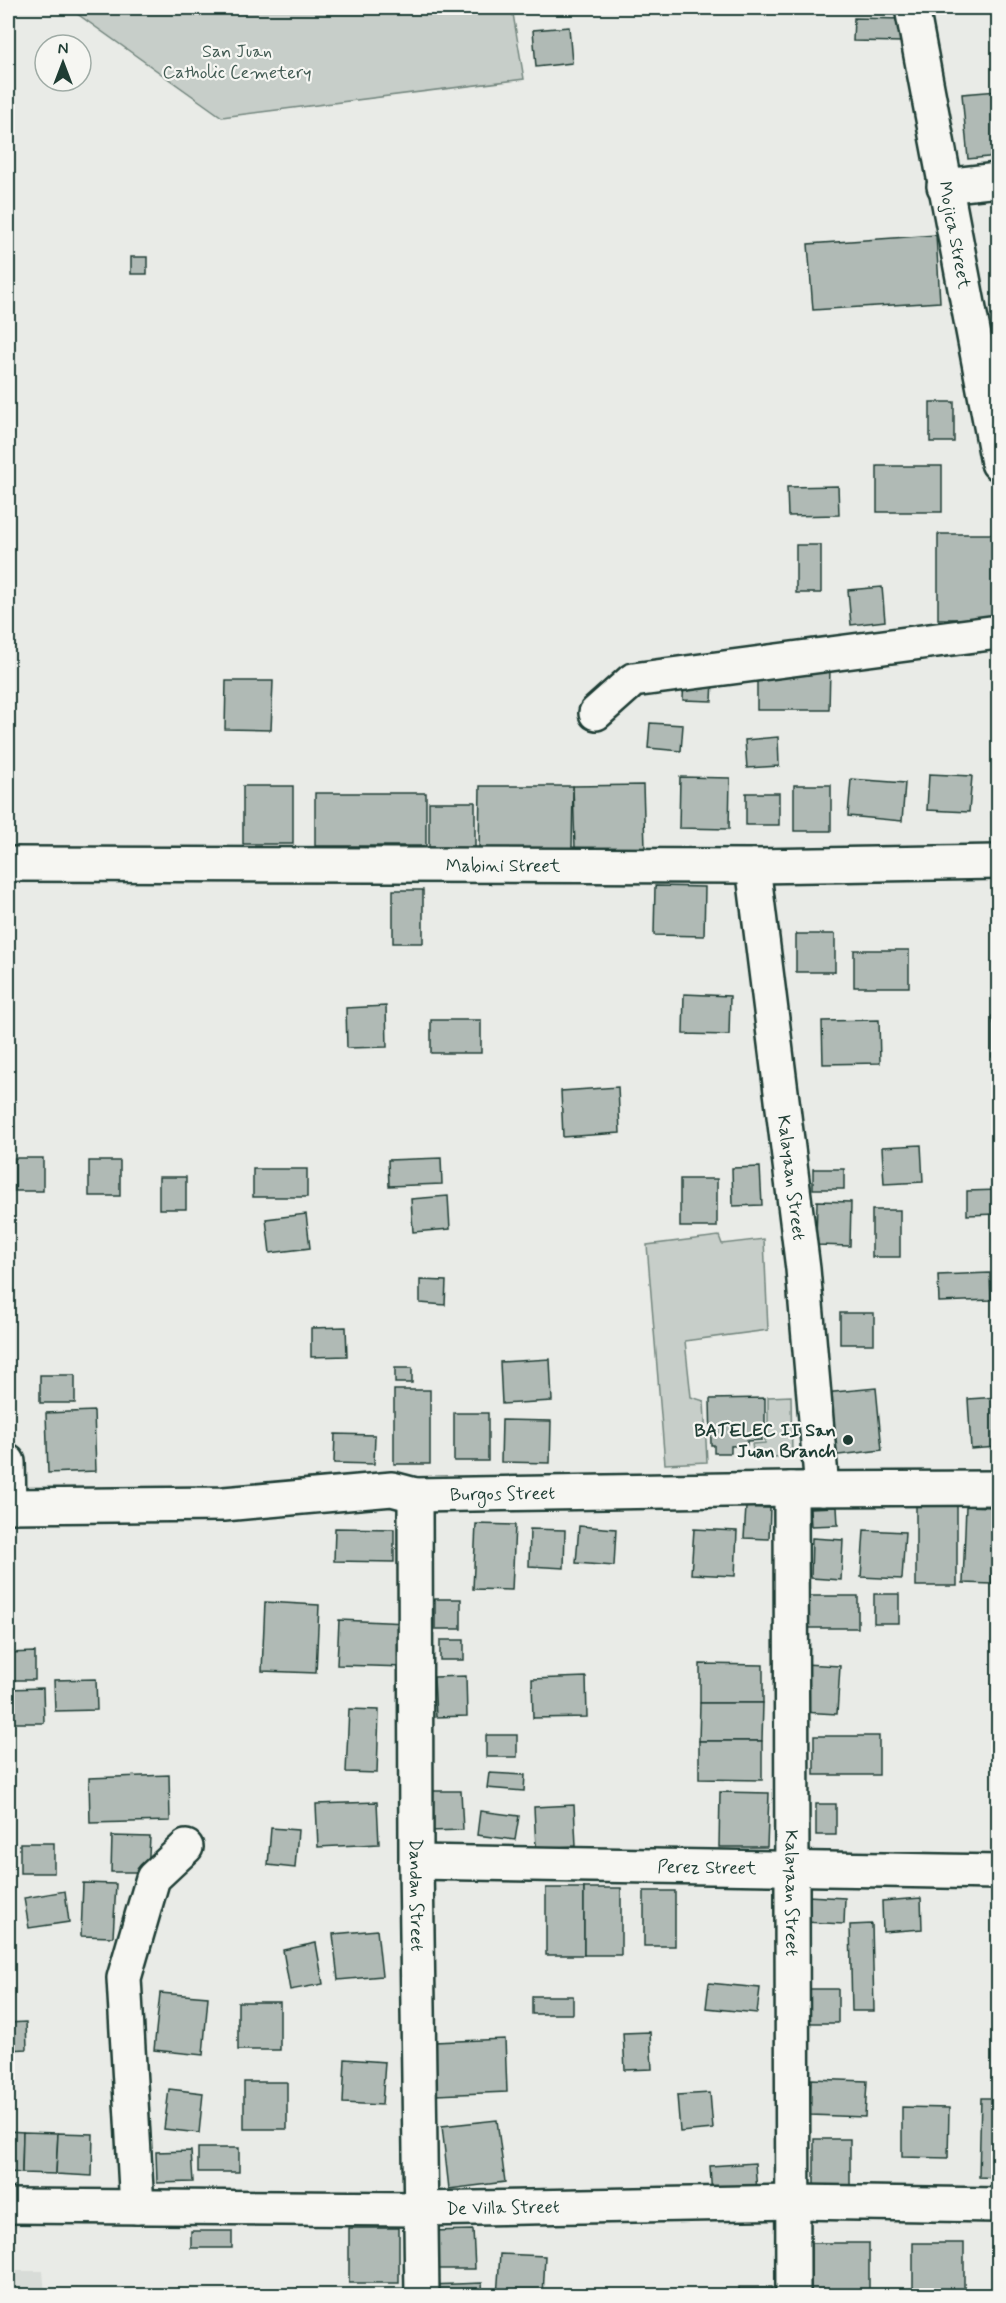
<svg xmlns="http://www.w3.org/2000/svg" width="1006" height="2303" font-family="Mynerve,sans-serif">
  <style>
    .built { fill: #d8dcd8 }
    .green { fill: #c7cec9; stroke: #73867e; stroke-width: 1.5 }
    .building { fill: #b0bab5; stroke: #1f3d34; stroke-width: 1.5 }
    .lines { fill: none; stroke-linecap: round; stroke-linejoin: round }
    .minor-casing { stroke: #1f3d34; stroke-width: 38 }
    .minor { stroke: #f6f6f2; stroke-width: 33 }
    .poi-dot { fill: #1f3d34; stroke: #f6f6f2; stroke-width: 2 }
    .labels { text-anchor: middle; stroke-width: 4.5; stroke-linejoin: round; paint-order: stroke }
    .park-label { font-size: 18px; fill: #415a52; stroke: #f6f6f2 }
    .street-label { font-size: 18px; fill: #1f3d34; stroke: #f6f6f2 }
    .poi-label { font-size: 18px; font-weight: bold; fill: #1f3d34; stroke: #f6f6f2; text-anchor: end }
  </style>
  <rect width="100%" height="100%" fill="#e9ebe7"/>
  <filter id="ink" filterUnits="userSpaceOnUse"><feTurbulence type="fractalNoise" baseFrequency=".0167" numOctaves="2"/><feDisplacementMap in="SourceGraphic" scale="12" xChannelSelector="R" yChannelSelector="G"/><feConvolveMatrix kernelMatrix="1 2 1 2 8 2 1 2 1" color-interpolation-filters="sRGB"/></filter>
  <g filter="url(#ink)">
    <!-- built -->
    <polygon class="built" points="8,2271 43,2271 45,2295 8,2295"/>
    <!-- green -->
    <g class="green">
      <polygon points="69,8 512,8 524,79 222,117"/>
      <polygon points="719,1236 722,1244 764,1239 768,1330 685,1341 691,1397 704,1401 707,1462 665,1464 647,1245"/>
      <polygon points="791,1396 792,1456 754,1458 752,1444 765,1443 765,1429 768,1429 768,1397"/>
    </g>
    <!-- building -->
    <g class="building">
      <polygon points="854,18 904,19 903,42 853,41"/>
      <polygon points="569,27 572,63 536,67 533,30"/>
      <polygon points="998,91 998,156 968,159 962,94"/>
      <polygon points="936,235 940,302 813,310 808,244"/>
      <rect x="131" y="257" width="16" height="17"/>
      <rect x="930" y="402" width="24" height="40"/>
      <rect x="877" y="466" width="65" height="46"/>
      <polygon points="838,486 839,515 788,516 787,487"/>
      <rect x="938" y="534" width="60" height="85"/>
      <rect x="796" y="545" width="25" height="48"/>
      <polygon points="882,587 885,621 851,625 848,590"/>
      <polygon points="757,668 830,668 829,710 757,710"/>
      <polygon points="684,677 713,679 712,701 683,700"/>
      <polygon points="226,681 273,681 271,730 225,729"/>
      <polygon points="650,723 683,725 681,751 648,748"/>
      <polygon points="778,737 779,766 747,768 745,740"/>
      <polygon points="929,774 972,776 969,812 927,810"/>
      <polygon points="680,777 730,778 729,829 679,828"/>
      <polygon points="851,779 905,783 902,821 848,816"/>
      <polygon points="643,785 645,848 575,849 573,786"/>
      <rect x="794" y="785" width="37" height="46"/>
      <rect x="243" y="786" width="50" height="58"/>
      <polygon points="480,786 573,786 572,850 479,849"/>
      <rect x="315" y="793" width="111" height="53"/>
      <rect x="746" y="793" width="33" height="32"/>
      <rect x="429" y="802" width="46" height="48"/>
      <polygon points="655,886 705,887 704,936 654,935"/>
      <rect x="393" y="890" width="30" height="53"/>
      <rect x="796" y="934" width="39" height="38"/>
      <rect x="854" y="950" width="55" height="37"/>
      <polygon points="684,994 730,996 729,1035 683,1034"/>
      <polygon points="386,1006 387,1047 347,1048 346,1008"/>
      <rect x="992" y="1016" width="6" height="41"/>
      <rect x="431" y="1020" width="50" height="33"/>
      <polygon points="879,1020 880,1063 823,1064 822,1021"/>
      <polygon points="618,1087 620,1133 563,1137 561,1091"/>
      <polygon points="921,1145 923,1182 884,1184 882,1147"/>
      <rect x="15" y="1158" width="28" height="33"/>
      <polygon points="441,1158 442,1184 389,1186 388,1160"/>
      <rect x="89" y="1161" width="31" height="35"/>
      <polygon points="760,1167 762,1205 733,1206 732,1168"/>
      <rect x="253" y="1169" width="54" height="28"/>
      <rect x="813" y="1169" width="31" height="20"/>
      <rect x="159" y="1177" width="27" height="32"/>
      <rect x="680" y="1179" width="37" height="48"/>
      <polygon points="998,1190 998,1214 967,1215 967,1191"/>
      <polygon points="448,1196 450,1229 413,1232 411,1199"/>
      <polygon points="817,1201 851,1202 850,1246 816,1245"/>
      <rect x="872" y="1210" width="28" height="47"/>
      <polygon points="306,1214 310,1248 270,1253 266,1219"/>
      <polygon points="990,1273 991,1300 939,1302 938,1275"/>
      <polygon points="420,1280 446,1281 445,1305 420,1303"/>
      <rect x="840" y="1313" width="34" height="31"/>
      <polygon points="346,1327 347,1356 311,1357 311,1328"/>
      <polygon points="550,1359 552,1401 502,1404 500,1362"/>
      <rect x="395" y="1368" width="17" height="15"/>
      <rect x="40" y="1375" width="35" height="28"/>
      <polygon points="876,1388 882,1450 830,1456 824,1393"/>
      <rect x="394" y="1390" width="36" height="74"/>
      <polygon points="998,1397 998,1447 971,1449 968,1399"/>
      <polygon points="765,1398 765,1425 762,1425 762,1440 747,1441 747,1445 731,1446 731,1453 714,1453 714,1445 711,1445 710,1399"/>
      <polygon points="94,1411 96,1471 48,1473 46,1413"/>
      <rect x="454" y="1413" width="34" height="48"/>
      <polygon points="502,1420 551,1421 550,1463 501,1462"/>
      <polygon points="335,1434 375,1435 374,1464 334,1463"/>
      <rect x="916" y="1503" width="41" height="83"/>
      <polygon points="966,1506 994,1507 992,1584 963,1583"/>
      <polygon points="746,1507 770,1508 769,1539 744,1538"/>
      <polygon points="837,1507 838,1525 811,1526 810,1508"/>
      <polygon points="476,1524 515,1525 512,1590 473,1589"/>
      <polygon points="579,1526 616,1529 614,1566 576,1563"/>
      <polygon points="335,1528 394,1529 394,1562 334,1561"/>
      <polygon points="530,1529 565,1530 564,1568 529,1566"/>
      <polygon points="694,1529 737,1531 735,1576 691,1574"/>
      <polygon points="864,1530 905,1532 902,1579 861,1577"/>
      <polygon points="812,1538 843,1540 841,1580 811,1578"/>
      <rect x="874" y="1594" width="25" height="29"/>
      <rect x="808" y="1596" width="50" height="32"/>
      <rect x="435" y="1599" width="26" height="30"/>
      <polygon points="265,1602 319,1605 316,1673 262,1671"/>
      <polygon points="339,1620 408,1623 406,1667 337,1665"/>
      <rect x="440" y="1640" width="24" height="20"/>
      <polygon points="35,1652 35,1680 8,1680 8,1653"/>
      <polygon points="700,1664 763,1665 763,1703 700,1703"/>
      <polygon points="804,1664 840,1666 837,1714 802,1712"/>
      <polygon points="466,1676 467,1716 436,1717 434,1677"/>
      <polygon points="586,1677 587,1717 533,1718 532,1679"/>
      <polygon points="96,1679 97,1710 55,1711 54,1680"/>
      <polygon points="43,1688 44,1723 8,1723 8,1689"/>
      <polygon points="700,1703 763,1703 762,1741 699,1741"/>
      <polygon points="349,1709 379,1710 377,1773 346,1772"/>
      <rect x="486" y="1735" width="31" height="22"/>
      <rect x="814" y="1736" width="65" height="39"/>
      <polygon points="699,1741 762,1741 762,1780 699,1779"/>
      <polygon points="489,1773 525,1775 524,1791 487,1788"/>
      <polygon points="169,1775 170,1821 90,1823 89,1778"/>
      <polygon points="427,1791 461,1791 463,1830 429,1831"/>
      <polygon points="720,1792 769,1793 767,1847 719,1847"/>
      <polygon points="377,1802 379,1844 318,1847 316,1804"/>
      <rect x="816" y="1804" width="20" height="31"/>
      <polygon points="574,1805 576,1846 536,1848 534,1807"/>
      <polygon points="480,1811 519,1816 515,1840 477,1835"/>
      <polygon points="271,1828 298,1830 295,1868 268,1865"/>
      <polygon points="112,1836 150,1837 148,1872 111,1872"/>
      <rect x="20" y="1843" width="34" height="30"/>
      <polygon points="83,1883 116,1884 113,1937 81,1936"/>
      <rect x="546" y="1888" width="38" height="67"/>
      <rect x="584" y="1888" width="37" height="67"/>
      <polygon points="65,1891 69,1922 29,1928 24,1898"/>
      <rect x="644" y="1891" width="31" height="55"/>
      <polygon points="807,1896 845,1898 844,1924 805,1922"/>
      <polygon points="921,1898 922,1929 883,1932 882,1901"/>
      <polygon points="872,1924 874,2011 852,2011 850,1925"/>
      <polygon points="377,1930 382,1976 338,1980 333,1934"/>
      <polygon points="316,1943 323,1984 290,1990 283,1950"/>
      <polygon points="709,1983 760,1988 757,2013 706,2008"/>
      <rect x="807" y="1989" width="31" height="34"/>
      <polygon points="160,1993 208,1997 203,2055 154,2050"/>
      <rect x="532" y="1996" width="41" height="18"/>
      <rect x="238" y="2002" width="42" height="48"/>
      <polygon points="26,2022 27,2049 8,2050 8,2023"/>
      <polygon points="650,2032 652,2069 625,2070 623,2033"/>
      <polygon points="505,2039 507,2092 436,2095 434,2042"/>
      <polygon points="345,2059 385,2062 382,2105 343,2103"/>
      <polygon points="811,2079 867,2081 865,2117 810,2115"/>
      <rect x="244" y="2082" width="43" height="47"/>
      <polygon points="169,2089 203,2093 199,2133 164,2129"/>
      <polygon points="710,2093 713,2129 680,2132 677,2095"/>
      <polygon points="981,2098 998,2098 998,2178 979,2177"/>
      <polygon points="902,2107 949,2108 948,2158 902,2157"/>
      <polygon points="497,2120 505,2182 449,2189 442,2126"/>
      <polygon points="8,2131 23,2132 22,2173 8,2172"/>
      <polygon points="23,2132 58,2133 56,2174 22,2173"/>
      <polygon points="58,2133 93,2134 92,2176 56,2174"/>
      <rect x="814" y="2139" width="36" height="48"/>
      <rect x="198" y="2148" width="41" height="24"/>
      <polygon points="191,2151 193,2182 157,2183 156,2152"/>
      <polygon points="755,2163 757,2193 712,2197 710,2166"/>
      <rect x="349" y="2228" width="50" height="55"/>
      <polygon points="473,2230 475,2269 431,2269 430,2231"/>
      <rect x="191" y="2231" width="41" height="17"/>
      <rect x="811" y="2243" width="58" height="53"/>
      <rect x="913" y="2243" width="51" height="53"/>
      <polygon points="500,2254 545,2256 543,2296 497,2296"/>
      <polygon points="482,2283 483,2296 429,2296 429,2285"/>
      <polygon points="739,2287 772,2287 773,2296 739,2296"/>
    </g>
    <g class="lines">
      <defs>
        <g id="minor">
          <path id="s1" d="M 912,8 L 998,463"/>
          <polyline points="944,186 998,180"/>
          <polyline points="596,713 633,680 998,632"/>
          <path id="s2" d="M 8,864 L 753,866 L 998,862"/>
          <path id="s3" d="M 753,866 L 803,1269 L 822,1489"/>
          <polyline points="8,1462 9,1506"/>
          <path id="s4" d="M 791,1489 L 793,2296"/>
          <path id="s5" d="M 415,1495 L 416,1862 L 422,2296"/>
          <path id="s6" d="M 8,1506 L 224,1504 L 392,1489 L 415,1495 L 791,1489 L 998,1488"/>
          <path id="s7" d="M 416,1862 L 998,1872"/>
          <path id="s8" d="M 8,2206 L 420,2209 L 794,2202 L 998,2205"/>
          <polyline points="137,2207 124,1978 153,1878 186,1847"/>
        </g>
      </defs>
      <!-- minor casing -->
      <use href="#minor" class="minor-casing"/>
      <!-- minor -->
      <use href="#minor" class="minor"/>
    </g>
  </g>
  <!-- markers -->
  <circle class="poi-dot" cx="848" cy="1440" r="6"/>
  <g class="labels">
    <!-- park labels -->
    <g class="park-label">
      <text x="237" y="57">San Juan<tspan x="237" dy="21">Catholic Cemetery</tspan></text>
    </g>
    <!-- street labels -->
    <g class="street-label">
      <text dy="6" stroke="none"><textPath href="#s1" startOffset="231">Mojica Street</textPath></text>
      <text dy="6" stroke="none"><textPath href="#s2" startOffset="495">Mabini Street</textPath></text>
      <text dy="6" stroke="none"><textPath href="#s3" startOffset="314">Kalayaan Street</textPath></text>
      <text dy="6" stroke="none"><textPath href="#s6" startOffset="496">Burgos Street</textPath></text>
      <text dy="6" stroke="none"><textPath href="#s7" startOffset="291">Perez Street</textPath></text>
      <text dy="6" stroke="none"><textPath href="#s4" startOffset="404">Kalayaan Street</textPath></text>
      <text dy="6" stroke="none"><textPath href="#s5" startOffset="400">Dandan Street</textPath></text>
      <text dy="6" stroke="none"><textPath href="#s8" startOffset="495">De Villa Street</textPath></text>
    </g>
    <!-- poi labels -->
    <g class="poi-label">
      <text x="836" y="1436">BATELEC II San<tspan x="836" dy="21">Juan Branch</tspan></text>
    </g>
  </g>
  <!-- margin -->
  <rect width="1006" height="2303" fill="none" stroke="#f6f6f2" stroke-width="30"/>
  <rect x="15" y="15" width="976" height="2273" fill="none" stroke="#1f3d34" stroke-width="2" filter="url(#ink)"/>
  <!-- north arrow -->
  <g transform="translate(63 63)"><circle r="28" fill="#f6f6f2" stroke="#a0aca6" stroke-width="1.5"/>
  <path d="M0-4.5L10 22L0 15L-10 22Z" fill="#1f3d34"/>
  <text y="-9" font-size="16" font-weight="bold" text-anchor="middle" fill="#1f3d34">N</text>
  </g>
</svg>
